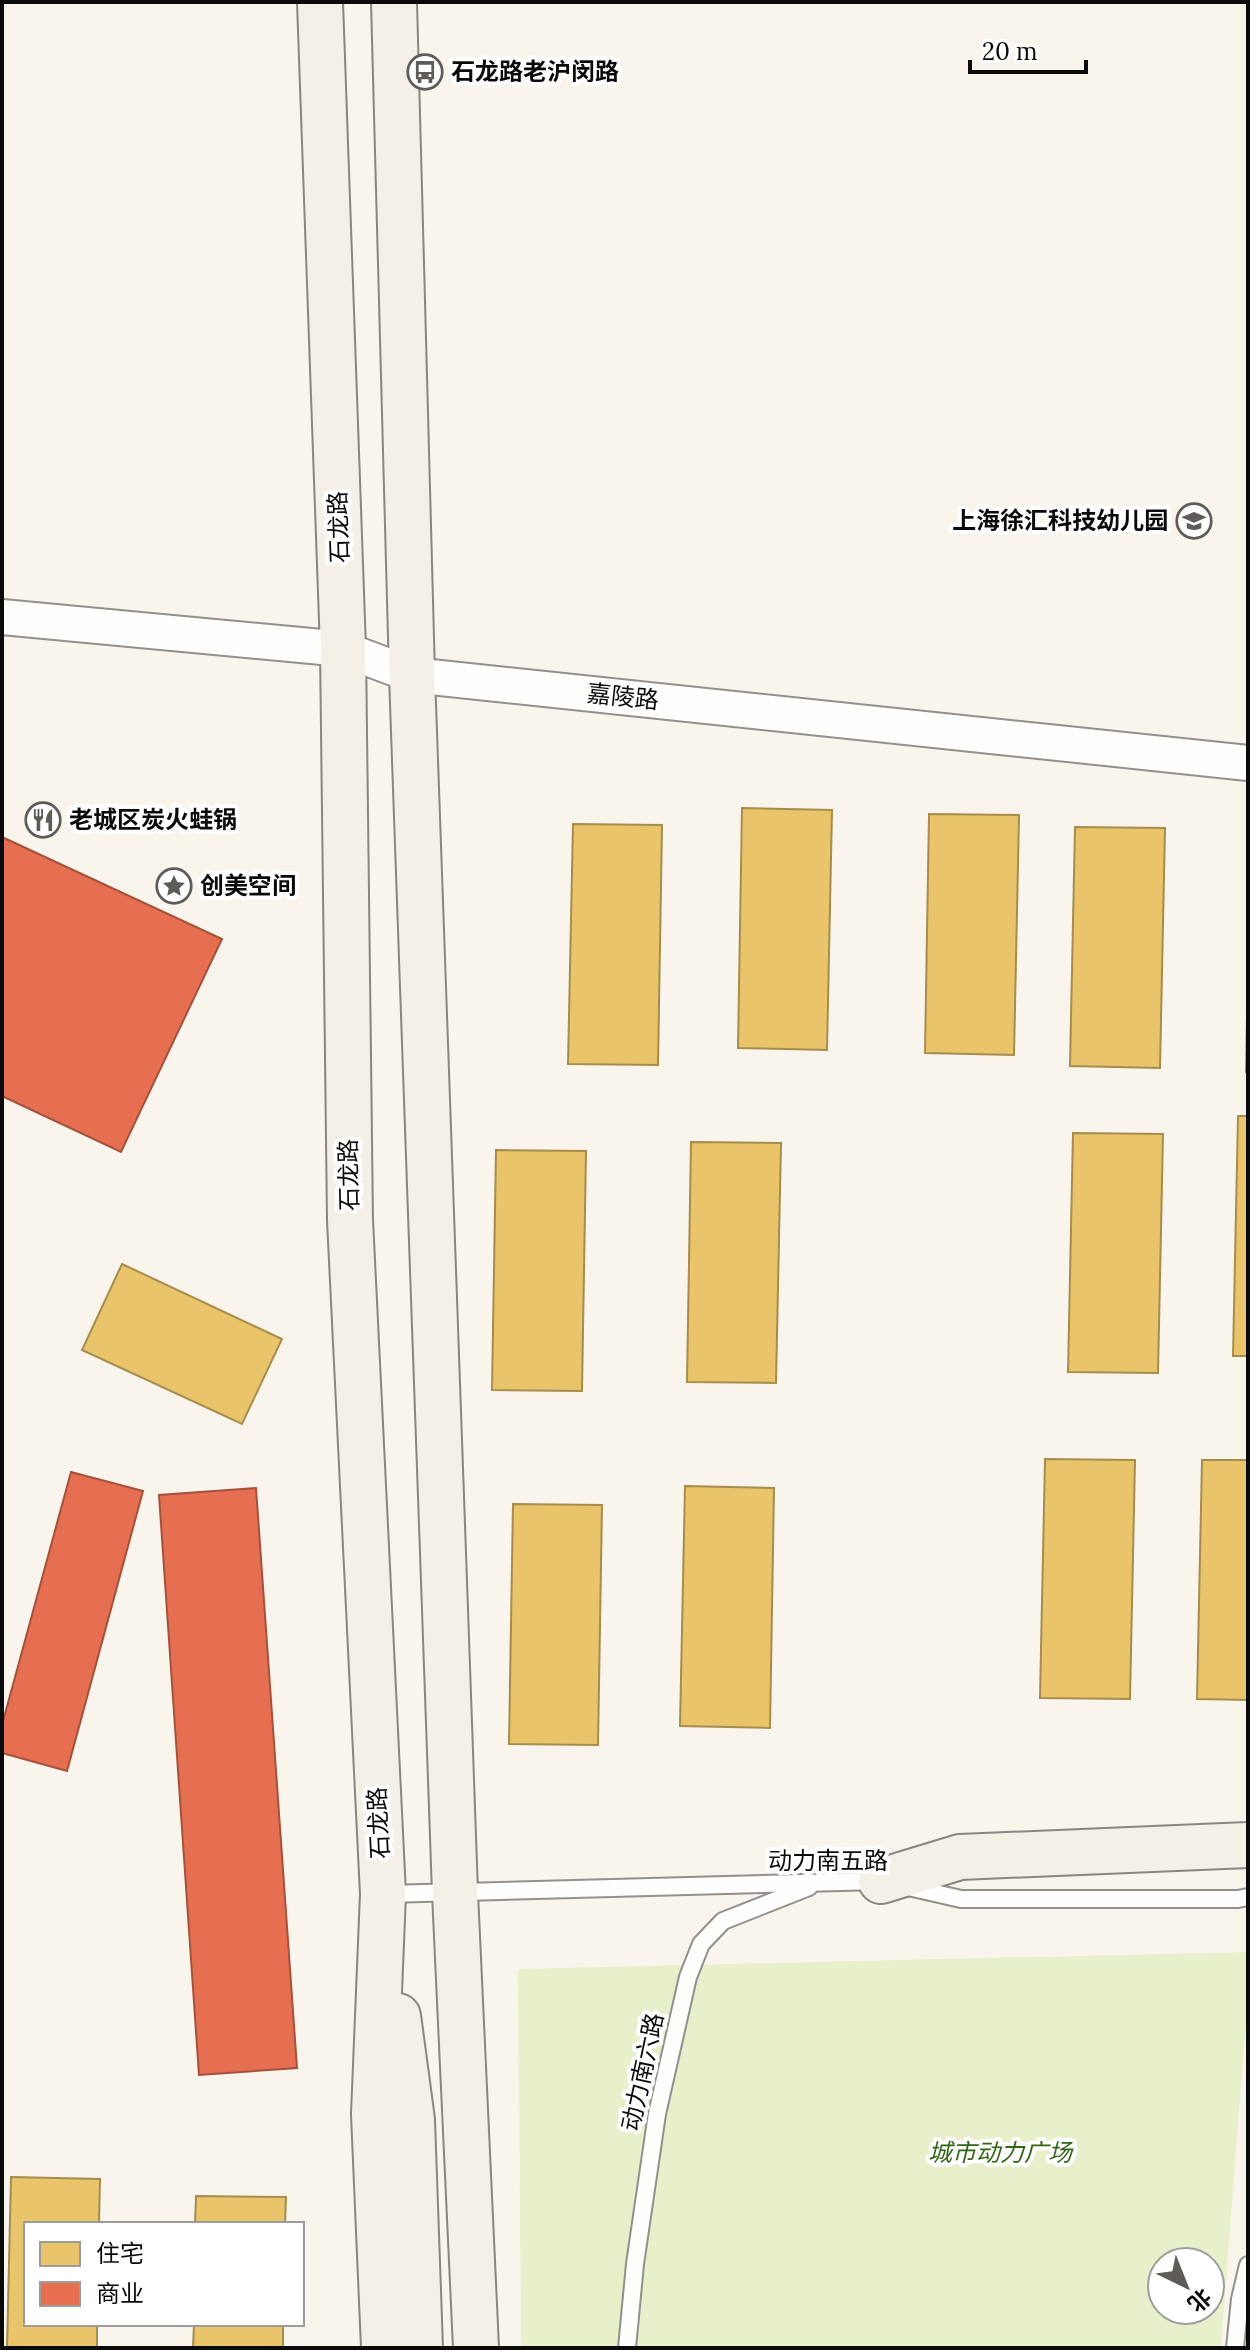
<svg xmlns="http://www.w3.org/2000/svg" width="1250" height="2350" font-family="Lora,'Noto Sans SC',serif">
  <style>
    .green { fill: #e7f0ca; fill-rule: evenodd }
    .homes { fill: #e9c46a; stroke: #a68c4d; stroke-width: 2 }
    .shops { fill: #e76f51; stroke: #a5513c; stroke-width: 2 }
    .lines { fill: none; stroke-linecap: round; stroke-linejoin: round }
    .service-casing { stroke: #92908c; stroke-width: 20 }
    .minor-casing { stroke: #92908c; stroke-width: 38 }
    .secondary-casing { stroke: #888683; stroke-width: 48 }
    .service { stroke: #fefefc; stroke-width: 16 }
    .minor { stroke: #fefefc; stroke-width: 34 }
    .secondary { stroke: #f4f0e7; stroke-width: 44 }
    .labels { text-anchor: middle; stroke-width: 8; stroke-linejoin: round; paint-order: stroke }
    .poi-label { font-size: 24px; font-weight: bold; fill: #0a0a0a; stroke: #fff; text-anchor: start }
    .street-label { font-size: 24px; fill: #0a0a0a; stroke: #fff }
    .park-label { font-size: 24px; font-style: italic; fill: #336517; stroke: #fff }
  </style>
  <rect width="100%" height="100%" fill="#f9f5ed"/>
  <!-- green -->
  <path class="green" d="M 1248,1952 L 1248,1995 L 1221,2348 L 521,2348 L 518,1969 ZM 1162,2262 L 1210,2262 L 1210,2310 L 1162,2310 Z"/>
  <!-- homes -->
  <g class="homes">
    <polygon points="742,808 832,810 827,1050 738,1048"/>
    <polygon points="929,814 1019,815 1014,1055 925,1053"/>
    <polygon points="573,824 662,825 658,1065 568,1064"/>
    <polygon points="1075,827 1165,828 1160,1068 1070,1066"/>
    <polygon points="1248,958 1248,1072 1246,1072"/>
    <polygon points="1238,1116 1248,1116 1248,1356 1233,1356"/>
    <polygon points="1073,1133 1163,1134 1158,1373 1068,1372"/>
    <polygon points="691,1142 781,1143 776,1383 687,1382"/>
    <polygon points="496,1150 586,1151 582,1391 492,1390"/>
    <polygon points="122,1264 282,1339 242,1424 82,1350"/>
    <polygon points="1045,1459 1135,1460 1130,1699 1040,1698"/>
    <polygon points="1202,1460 1248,1460 1248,1700 1197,1699"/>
    <polygon points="685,1486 774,1488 770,1728 680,1726"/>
    <polygon points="513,1504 602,1505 598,1745 509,1744"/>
    <polygon points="11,2177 100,2179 99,2224 26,2224 26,2324 97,2324 97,2348 7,2348"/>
    <polygon points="196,2196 286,2197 285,2224 195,2224"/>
    <polygon points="194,2324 283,2324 283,2348 193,2348"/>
  </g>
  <!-- shops -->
  <g class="shops">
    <polygon points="2,837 222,939 121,1152 2,1096"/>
    <polygon points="71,1472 143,1491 67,1771 2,1753 2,1725"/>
    <polygon points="256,1488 297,2068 199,2075 159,1495"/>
  </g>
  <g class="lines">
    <defs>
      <g id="service">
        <polyline points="904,1886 961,1899 1238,1899 1248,1897"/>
        <polyline points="385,1894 881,1881"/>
        <polyline points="627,2348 635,2264 657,2114 688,1977 701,1944 723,1921 809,1887"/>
        <polyline points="1235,2348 1240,2299 1248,2265"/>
      </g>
      <polyline id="minor" points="2,617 343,649 412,675 1248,763"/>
      <g id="secondary">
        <polyline points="320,2 343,649 350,1220 383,1894 374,2114 384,2348"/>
        <polyline points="394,2 412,675 455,1893 476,2348"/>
        <polyline points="881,1881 960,1857 1248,1845"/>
        <polyline points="398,2016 412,2120 420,2348"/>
      </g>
    </defs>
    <!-- service casing -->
    <use href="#service" class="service-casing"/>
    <!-- minor casing -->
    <use href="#minor" class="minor-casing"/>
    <!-- secondary casing -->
    <use href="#secondary" class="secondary-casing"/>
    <!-- service -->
    <use href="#service" class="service"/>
    <!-- minor -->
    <use href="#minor" class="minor"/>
    <!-- secondary -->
    <use href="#secondary" class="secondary"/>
  </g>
  <!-- icons -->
  <defs>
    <symbol id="bus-ring" viewBox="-11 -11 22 22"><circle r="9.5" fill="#fff" stroke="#5e5c59" stroke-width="1.5"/><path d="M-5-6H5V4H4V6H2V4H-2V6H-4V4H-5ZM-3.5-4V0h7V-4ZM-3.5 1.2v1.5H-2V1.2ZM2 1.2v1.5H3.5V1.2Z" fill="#5e5c59"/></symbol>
    <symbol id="school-ring" viewBox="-11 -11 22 22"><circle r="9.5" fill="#fff" stroke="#5e5c59" stroke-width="1.5"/><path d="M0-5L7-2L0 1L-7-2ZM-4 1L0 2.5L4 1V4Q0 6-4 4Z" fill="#5e5c59"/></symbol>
    <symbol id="restaurant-ring" viewBox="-11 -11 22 22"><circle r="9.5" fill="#fff" stroke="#5e5c59" stroke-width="1.5"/><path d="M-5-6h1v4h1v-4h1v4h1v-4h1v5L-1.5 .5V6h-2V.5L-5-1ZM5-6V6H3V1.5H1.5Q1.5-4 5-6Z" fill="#5e5c59"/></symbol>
    <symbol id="sight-ring" viewBox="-11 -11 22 22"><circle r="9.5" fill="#fff" stroke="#5e5c59" stroke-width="1.5"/><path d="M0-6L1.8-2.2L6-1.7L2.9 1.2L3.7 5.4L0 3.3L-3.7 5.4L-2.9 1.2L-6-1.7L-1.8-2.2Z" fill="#5e5c59"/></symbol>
  </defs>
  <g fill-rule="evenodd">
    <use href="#bus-ring" x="405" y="52" width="40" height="40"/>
    <use href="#school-ring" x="1174" y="501" width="40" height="40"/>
    <use href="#restaurant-ring" x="23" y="800" width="40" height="40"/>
    <use href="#sight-ring" x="154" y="866" width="40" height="40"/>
  </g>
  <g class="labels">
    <!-- poi labels -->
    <g class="poi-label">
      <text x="451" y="80">石龙路老沪闵路</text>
      <text x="1168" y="529" text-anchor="end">上海徐汇科技幼儿园</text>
      <text x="69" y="828">老城区炭火蛙锅</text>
      <text x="200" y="894">创美空间</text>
    </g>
    <!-- street labels -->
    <g class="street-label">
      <text transform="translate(339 527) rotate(-92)" y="8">石龙路</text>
      <text transform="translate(623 697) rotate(6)" y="8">嘉陵路</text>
      <text transform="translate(349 1175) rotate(-91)" y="8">石龙路</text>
      <text transform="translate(379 1823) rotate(-93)" y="8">石龙路</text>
      <text x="828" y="1869">动力南五路</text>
      <text transform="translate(643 2072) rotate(-78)" y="8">动力南六路</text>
    </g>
    <!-- park labels -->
    <g class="park-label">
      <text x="1000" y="2161">城市动力广场</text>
    </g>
  </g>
  <!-- border -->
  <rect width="1250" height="2350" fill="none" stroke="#0a0a0a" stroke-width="8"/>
  <!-- legend -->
  <rect x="24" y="2222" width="280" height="104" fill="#ffffff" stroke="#9d9d9d" stroke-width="2"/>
  <rect x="40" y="2242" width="40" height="24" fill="#e9c46a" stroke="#9d9d9d" stroke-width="2"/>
  <text x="96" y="2262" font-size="24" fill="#0a0a0a">住宅</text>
  <rect x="40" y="2282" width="40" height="24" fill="#e76f51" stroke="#9d9d9d" stroke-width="2"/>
  <text x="96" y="2302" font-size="24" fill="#0a0a0a">商业</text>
  <!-- north arrow -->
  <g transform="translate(1186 2286) rotate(137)"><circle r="38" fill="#ffffff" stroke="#9d9d9d" stroke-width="2"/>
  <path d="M0-6L14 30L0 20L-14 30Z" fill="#5e5c59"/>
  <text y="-12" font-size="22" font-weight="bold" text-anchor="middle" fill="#0a0a0a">北</text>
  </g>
  <!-- scale -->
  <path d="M970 60v12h116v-12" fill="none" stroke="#0a0a0a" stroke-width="4"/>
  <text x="982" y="60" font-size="24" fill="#0a0a0a" stroke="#ffffff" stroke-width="6" paint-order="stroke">20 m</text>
</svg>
